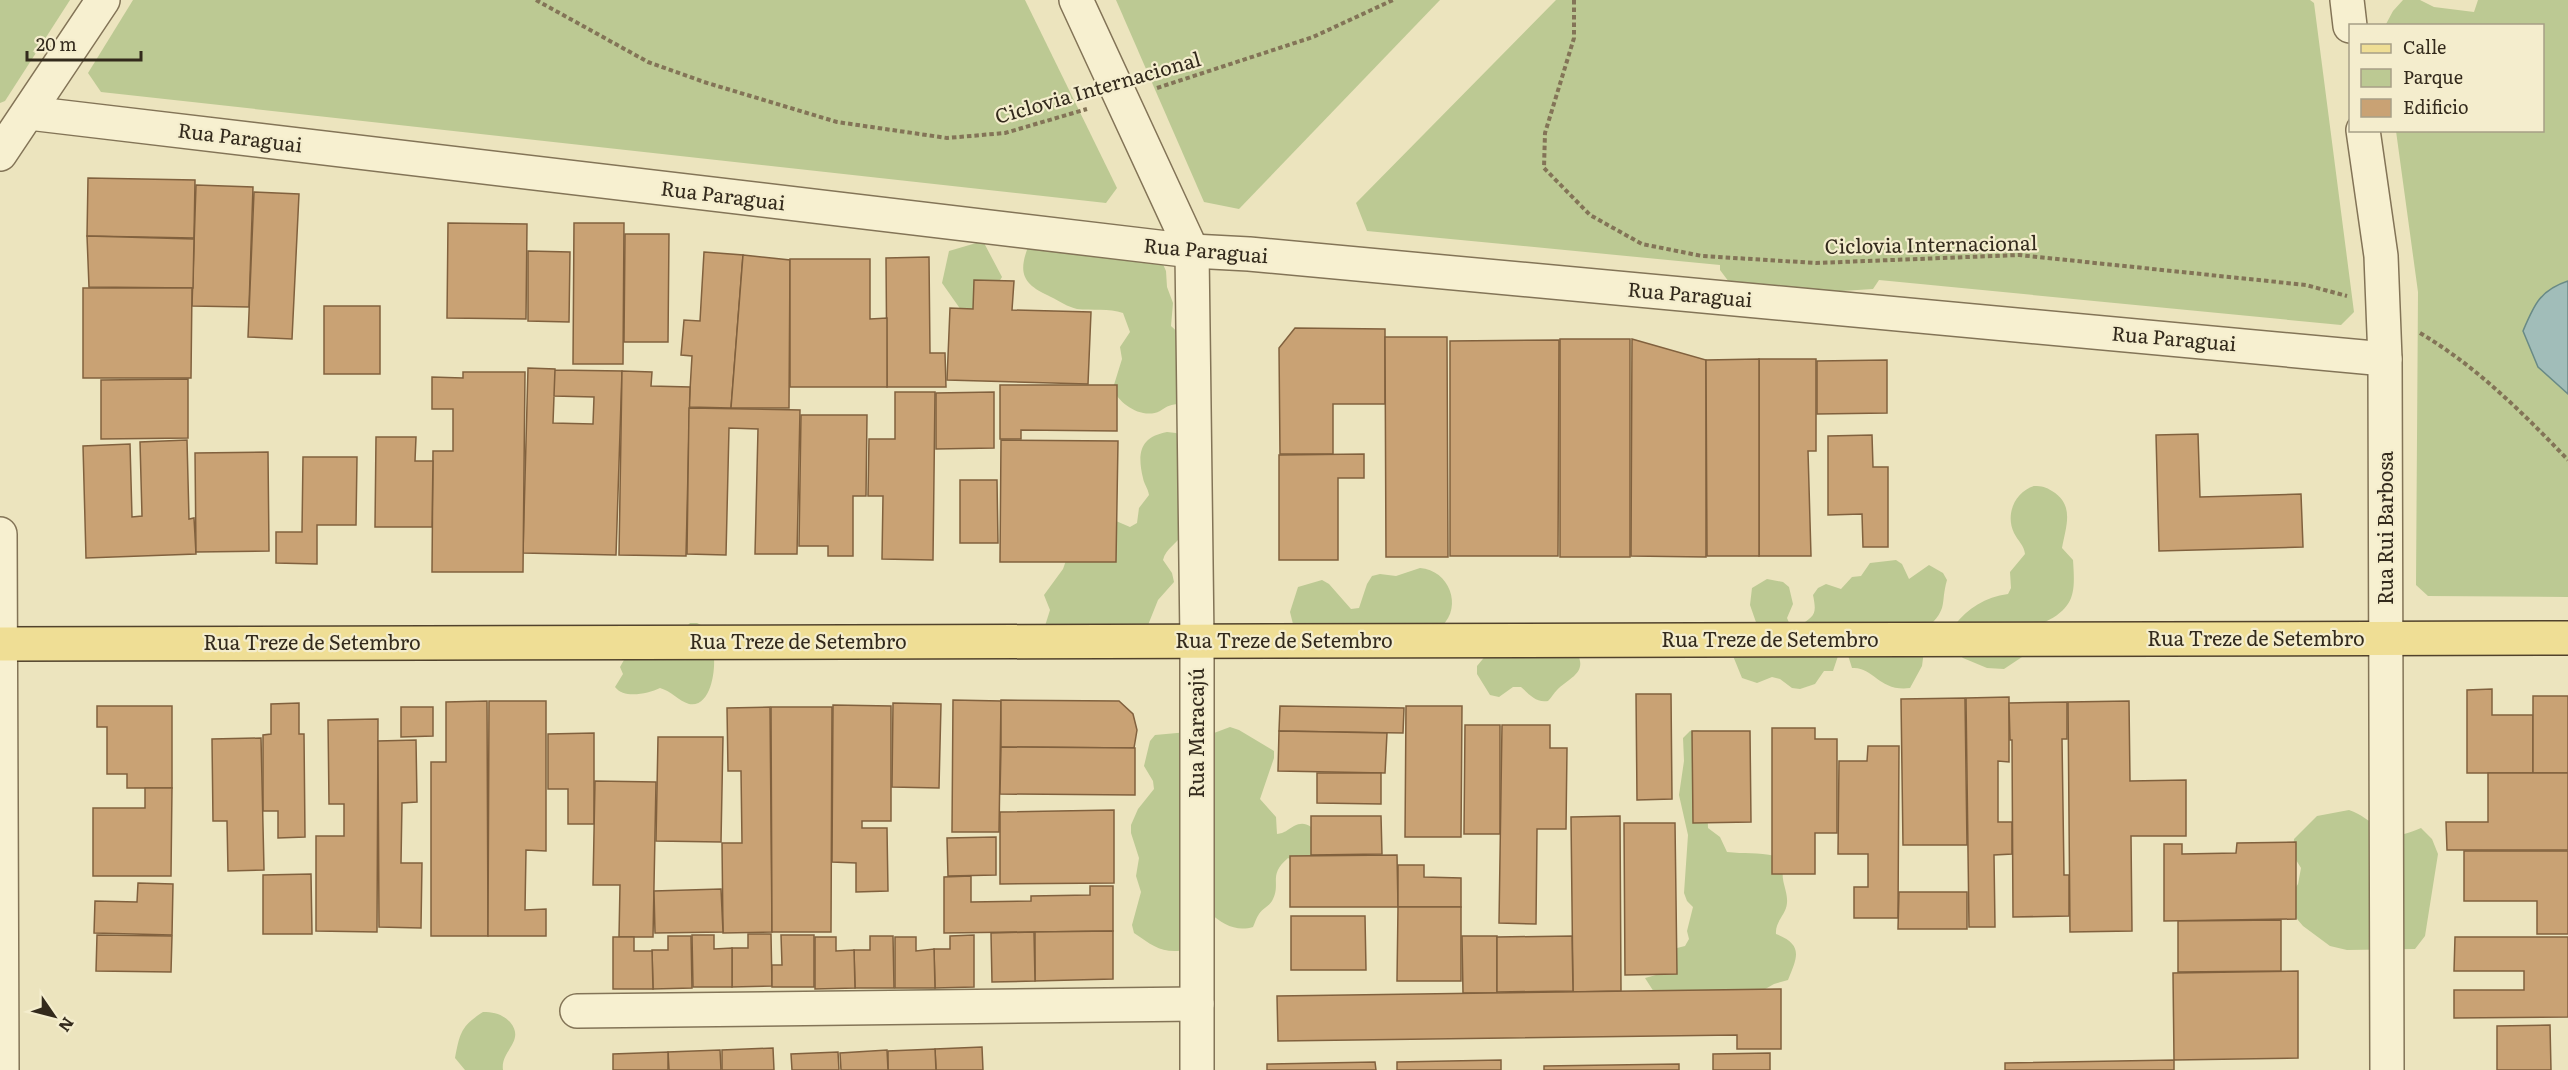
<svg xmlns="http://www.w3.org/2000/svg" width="2568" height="1070" font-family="Literata,serif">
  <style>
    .green { fill: #bcc993 }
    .water { fill: #a1bdb9; stroke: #698a86; stroke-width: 1.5 }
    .building { fill: #c9a274; stroke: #81613e; stroke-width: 1.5 }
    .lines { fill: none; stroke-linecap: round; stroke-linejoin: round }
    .minor-casing { stroke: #837457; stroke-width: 36 }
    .major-casing { stroke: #51422c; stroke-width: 36 }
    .path { stroke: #837457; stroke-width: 4; stroke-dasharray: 4.5 3; stroke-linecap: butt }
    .minor { stroke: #f7f0d0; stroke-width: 33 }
    .major { stroke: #efde95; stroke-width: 33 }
    .labels { text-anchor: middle; stroke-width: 4.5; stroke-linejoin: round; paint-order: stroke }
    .street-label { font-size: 20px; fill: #332a1c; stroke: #f4edcd }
  </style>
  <rect width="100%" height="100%" fill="#ece4be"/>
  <!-- green -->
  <g class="green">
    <polygon points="0,0 70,0 5,101 0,103"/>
    <polygon points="133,0 1025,0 1117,188 1106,203 101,92 88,73"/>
    <polygon points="1116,0 1440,0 1239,209 1204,202"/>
    <polygon points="1556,0 2310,0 2314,3 2354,312 2341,325 1879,280 1873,289 1842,291 1817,322 1801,323 1735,290 1720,270 1720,265 1367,231 1356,203"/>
    <polygon points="2403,0 2420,0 2434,7 2474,12 2478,0 2568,0 2568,597 2428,596 2416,585 2418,292 2396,131 2542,130 2542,26 2385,26 2393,11"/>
    <path d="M 983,241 L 1002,277 C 991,295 985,313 961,310 L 942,283 L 949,251 Z"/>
    <path d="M 1028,247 L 1162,262 L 1166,271 L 1167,287 L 1173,303 L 1171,326 L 1183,337 L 1181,404 C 1170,404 1168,406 1160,411 C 1143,420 1118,404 1113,388 L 1122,359 L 1120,347 L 1130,332 L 1123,313 C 1109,308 1092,311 1077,309 C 1068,307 1059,301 1051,297 C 1025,285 1017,276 1028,247 Z"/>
    <path d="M 1167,432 L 1176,433 L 1182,437 L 1183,533 C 1177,544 1166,548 1163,560 L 1172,573 L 1174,582 L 1158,600 L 1148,625 L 1045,626 L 1050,610 L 1044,595 L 1063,569 L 1068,555 L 1116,521 L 1130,527 L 1137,523 L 1139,508 L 1149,495 C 1148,488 1144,484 1143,478 C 1137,453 1140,437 1167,432 Z"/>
    <path d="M 2034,486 C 2042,486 2046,487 2052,491 C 2075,505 2066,526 2062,548 L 2073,560 C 2075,591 2076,607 2045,622 L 2042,639 L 2031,651 L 2004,669 L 1987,668 L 1963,658 L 1957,652 L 1954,626 C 1968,608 1985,597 2008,594 L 2011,588 L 2010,572 L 2025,554 C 2024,545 2018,541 2014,533 C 2005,514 2015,492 2034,486 Z"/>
    <path d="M 1896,560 L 1902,564 L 1909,579 L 1929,565 L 1943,573 L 1947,580 C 1940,604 1949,608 1927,628 L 1922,666 L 1910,688 C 1879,692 1873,666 1852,668 L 1847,652 L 1840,650 L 1833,671 L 1824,671 L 1815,684 L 1800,689 L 1792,688 L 1780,679 L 1772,677 L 1757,683 L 1742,678 L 1731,651 L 1758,628 L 1750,605 L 1752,588 L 1767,579 L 1783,582 L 1789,587 L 1793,604 L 1787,618 L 1790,625 L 1798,627 C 1815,615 1817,615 1813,595 L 1818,588 L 1826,584 L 1841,589 L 1852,577 L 1861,576 L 1870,563 Z"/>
    <path d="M 1420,568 C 1449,570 1463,606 1442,626 L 1294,628 L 1290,612 L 1298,587 L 1322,580 L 1329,584 L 1351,609 L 1359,608 L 1367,584 L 1372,576 L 1380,574 L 1396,576 Z"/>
    <path d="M 690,623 L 697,623 L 705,627 C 708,637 714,649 714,659 C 715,673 710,708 689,704 C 679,701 671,691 660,688 C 647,694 624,699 615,687 L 623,674 L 620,667 L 628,653 L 684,629 Z"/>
    <path d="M 1515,651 L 1577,653 C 1588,673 1569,678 1557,690 C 1554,693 1551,698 1548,701 C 1536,703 1530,695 1521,687 L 1513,687 L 1499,697 L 1490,695 L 1477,674 L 1477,666 L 1487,654 L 1511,657 Z"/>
    <path d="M 1230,727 L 1239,730 L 1274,751 L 1274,758 L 1260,799 L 1276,817 L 1277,834 C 1285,833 1287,830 1294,826 C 1311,817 1319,837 1327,848 L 1317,863 L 1296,862 L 1288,858 C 1267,876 1282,883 1272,901 C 1269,906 1262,909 1259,914 C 1256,918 1255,923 1253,927 C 1236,932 1222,924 1210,913 L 1186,950 C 1162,954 1153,946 1134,933 L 1132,925 L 1141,892 L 1136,876 L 1139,858 L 1131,833 L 1131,825 L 1138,809 L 1154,789 L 1153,781 L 1144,766 L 1150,741 L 1155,735 L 1188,732 L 1209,740 L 1214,733 Z"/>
    <path d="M 1697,730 L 1705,732 L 1708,828 L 1720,837 L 1727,852 C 1744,854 1758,852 1775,856 L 1783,870 C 1781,882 1788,891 1787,903 C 1786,915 1775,921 1776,934 C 1803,945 1798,956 1788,980 L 1774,984 L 1760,992 L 1654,992 L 1645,978 L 1667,972 L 1669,950 L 1685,946 L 1689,939 L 1687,931 L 1693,907 L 1687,901 L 1684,893 L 1688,835 L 1679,795 L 1684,761 L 1683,738 L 1690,731 Z"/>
    <path d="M 2349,810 C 2384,823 2377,847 2421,828 L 2432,839 L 2438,854 L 2425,936 L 2415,949 L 2347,950 L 2330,946 L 2303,926 L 2292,913 L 2290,896 L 2298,884 L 2301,868 L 2293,855 L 2294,839 L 2317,816 Z"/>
    <path d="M 483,1012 C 494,1012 502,1014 510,1022 C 526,1041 500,1051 503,1070 L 465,1070 L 455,1058 C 460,1033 461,1026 483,1012 Z"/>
  </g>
  <!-- water -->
  <path class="water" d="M 2568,281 L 2568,394 L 2538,367 L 2523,331 C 2534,305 2540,290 2568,281 Z"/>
  <!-- building -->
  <g class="building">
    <polygon points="88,178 195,180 194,238 87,236"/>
    <polygon points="196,185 253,187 249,307 192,306"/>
    <polygon points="254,192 299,194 292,339 248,337"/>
    <polygon points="448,223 527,224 526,319 447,318"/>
    <polygon points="574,223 624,223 623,364 573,364"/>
    <polygon points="625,234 669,234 668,342 624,342"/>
    <polygon points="87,236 194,239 193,288 89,287"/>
    <polygon points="528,251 570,252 569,322 528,321"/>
    <polygon points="704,252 743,255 731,408 689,407 692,356 681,355 684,320 700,321"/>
    <polygon points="743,255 790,260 789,408 731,408"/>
    <polygon points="929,257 930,353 945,353 946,387 887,387 886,258"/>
    <polygon points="790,259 870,259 870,319 887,318 887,387 790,387"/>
    <polygon points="974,280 1014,281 1012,310 1091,312 1088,384 947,380 950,308 973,309"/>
    <polygon points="83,288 192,288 191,378 83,378"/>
    <rect x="324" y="306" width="56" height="68"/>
    <polygon points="1295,328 1385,329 1385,404 1333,404 1333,454 1280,454 1279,348"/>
    <polygon points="1385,337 1447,337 1448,557 1386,557"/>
    <rect x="1560" y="339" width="70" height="218"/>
    <polygon points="1632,339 1706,360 1706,557 1631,556"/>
    <polygon points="1559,340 1558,556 1450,556 1450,341"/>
    <polygon points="1759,359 1816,359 1816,451 1808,451 1811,556 1759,556"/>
    <polygon points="1759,359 1759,556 1707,556 1706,360"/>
    <polygon points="1887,360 1887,413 1817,414 1817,361"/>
    <polygon points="528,368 555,369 553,423 593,424 594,397 554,396 555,370 622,371 616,555 523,553"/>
    <polygon points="622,371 652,372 651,386 690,387 686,556 619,555"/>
    <polygon points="463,372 525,372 523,572 432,572 433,451 453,451 453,409 432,409 432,377 463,378"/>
    <polygon points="188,379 188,438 101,439 101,380"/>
    <polygon points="1000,385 1117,385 1117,431 1021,430 1021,439 1000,439"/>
    <polygon points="895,392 935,392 933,560 882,559 883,496 868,496 869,439 895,439"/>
    <polygon points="994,392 994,448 936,449 936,393"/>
    <polygon points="689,408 800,410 797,554 755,554 758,429 729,428 726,555 687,554"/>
    <polygon points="801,415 867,415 866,496 853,496 853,556 828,556 828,546 799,546"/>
    <polygon points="2198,434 2200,497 2301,494 2303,547 2159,551 2156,435"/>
    <polygon points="1872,435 1873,467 1888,467 1888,547 1863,547 1862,514 1828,515 1828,436"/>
    <polygon points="376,437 416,437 415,461 433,461 432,527 375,527"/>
    <polygon points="187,440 189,519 194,518 196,554 86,558 83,446 130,444 132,517 142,516 140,442"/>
    <polygon points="1001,440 1118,441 1116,562 1000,562"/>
    <polygon points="268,452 269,551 196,552 195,453"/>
    <polygon points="1364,454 1364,478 1338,478 1338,560 1279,560 1279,455"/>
    <polygon points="303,457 357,457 356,525 317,525 317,564 276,563 276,532 302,532"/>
    <polygon points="960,480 997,480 998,543 960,543"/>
    <polygon points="2492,689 2492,715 2533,715 2533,773 2467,773 2467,690"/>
    <polygon points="1636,694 1671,694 1672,799 1637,800"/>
    <rect x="2533" y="696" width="35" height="77"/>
    <polygon points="2009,697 2009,762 1998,761 1998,822 2012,822 2012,854 1994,855 1995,927 1969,927 1966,698"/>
    <polygon points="1965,698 1967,845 1903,845 1901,699"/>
    <polygon points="953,700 1001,701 999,832 952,832"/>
    <polygon points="1001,700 1119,701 1133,714 1137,730 1134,748 1001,747"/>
    <polygon points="487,701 488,936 431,936 431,762 446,762 446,702"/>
    <polygon points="489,701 546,701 546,851 526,850 525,910 546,909 546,936 488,936"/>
    <polygon points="2129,701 2130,781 2186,780 2186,836 2131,836 2132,931 2070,932 2068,702"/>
    <polygon points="2067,702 2067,739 2062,739 2064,875 2069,875 2069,916 2013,917 2012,740 2010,740 2009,703"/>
    <polygon points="299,703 299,734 304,734 305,837 278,838 278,811 263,811 263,735 271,734 271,704"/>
    <polygon points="893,703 941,704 939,788 892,787"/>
    <polygon points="833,705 891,706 891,821 862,821 862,828 887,828 888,891 856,892 856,863 832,862"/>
    <polygon points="97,706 172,706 172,788 127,788 127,774 107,774 107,727 97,727"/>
    <polygon points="1280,706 1404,708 1403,733 1279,731"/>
    <polygon points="1406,706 1462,706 1461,837 1405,837"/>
    <polygon points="401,707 433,707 433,736 401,737"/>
    <polygon points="770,707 772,932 723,933 722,843 742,843 741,771 728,771 727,708"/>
    <polygon points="771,707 832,707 831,932 772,932"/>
    <polygon points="378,719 377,932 316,931 316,836 344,836 344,804 329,804 328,720"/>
    <polygon points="1465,725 1500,725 1500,834 1464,834"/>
    <polygon points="1502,725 1550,725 1550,748 1567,748 1566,829 1537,829 1536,924 1499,923"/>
    <polygon points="1772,728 1815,728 1815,739 1837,739 1837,833 1815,833 1815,874 1772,874"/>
    <polygon points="1279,731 1387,733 1385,773 1278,771"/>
    <polygon points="1692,731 1750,731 1751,822 1693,823"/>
    <polygon points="594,733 594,824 568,824 568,789 548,789 548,734"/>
    <polygon points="658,737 723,737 721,842 656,841"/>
    <polygon points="261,738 264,870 228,871 227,821 213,821 212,739"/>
    <polygon points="416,740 417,802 402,803 401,863 422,863 421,928 379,927 378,741"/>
    <polygon points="1868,746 1899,746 1898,918 1854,918 1854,887 1868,887 1868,854 1838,854 1839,761 1867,761"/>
    <polygon points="1001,747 1135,748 1135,795 1000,794"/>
    <polygon points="1317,773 1381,773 1381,804 1317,803"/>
    <polygon points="2488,773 2568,773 2568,850 2447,850 2446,822 2488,822"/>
    <polygon points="595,781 656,782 653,937 619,937 620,885 593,885"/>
    <polygon points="145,788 172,788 171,876 93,876 93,808 145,808"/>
    <polygon points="1114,810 1114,883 1000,884 1000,812"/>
    <polygon points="1311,816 1381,816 1382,854 1311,855"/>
    <polygon points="1620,816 1621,991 1573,992 1571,817"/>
    <polygon points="1624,823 1675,823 1677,974 1625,975"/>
    <polygon points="996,837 996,875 948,876 947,838"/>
    <polygon points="2296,842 2296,919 2164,921 2164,844 2182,844 2182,854 2236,853 2237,843"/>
    <polygon points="2464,851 2568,851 2568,934 2537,934 2537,901 2464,901"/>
    <polygon points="1397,855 1398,907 1290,907 1290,856"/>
    <polygon points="1398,865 1424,865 1424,877 1461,878 1461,907 1398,907"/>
    <polygon points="311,874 312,934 263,934 263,875"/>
    <polygon points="971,876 971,902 1031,901 1031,896 1090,895 1090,886 1113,886 1113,931 944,933 944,877"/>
    <polygon points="138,883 173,884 172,935 94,933 95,901 137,902"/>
    <polygon points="721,889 723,932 655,933 654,891"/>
    <polygon points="1899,892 1967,892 1967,929 1898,929"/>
    <polygon points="1398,907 1461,907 1461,981 1397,981"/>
    <polygon points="1291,916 1365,916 1366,970 1291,970"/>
    <polygon points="2281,920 2281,971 2178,972 2178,921"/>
    <polygon points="1113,931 1113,979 1035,981 1035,932"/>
    <polygon points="1034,932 1035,981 992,982 991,933"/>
    <polygon points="748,934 771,934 772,986 732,987 732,948 748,948"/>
    <polygon points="97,935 172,936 171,972 96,971"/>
    <polygon points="692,935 714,935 714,949 732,948 732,987 693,987"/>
    <polygon points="781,935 814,935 814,987 772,987 772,965 782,965"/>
    <polygon points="974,935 974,987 935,988 934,949 950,949 950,936"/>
    <polygon points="668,936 691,936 692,988 653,989 652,950 668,950"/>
    <polygon points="870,936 893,936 894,988 855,988 854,950 870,950"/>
    <polygon points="1462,936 1497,936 1497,993 1463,993"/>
    <polygon points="1572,936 1573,991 1497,992 1497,937"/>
    <polygon points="613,937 634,937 634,951 652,951 653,989 613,989"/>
    <polygon points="815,937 836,937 836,951 854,950 855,988 815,989"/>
    <polygon points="895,937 916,937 916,951 934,949 935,988 895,988"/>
    <polygon points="2455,937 2568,937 2568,1017 2454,1018 2454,990 2524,990 2524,971 2454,971"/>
    <polygon points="2298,971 2298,1058 2174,1060 2173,973"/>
    <polygon points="1781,989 1781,1049 1737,1049 1737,1035 1278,1041 1277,996"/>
    <polygon points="2550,1025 2551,1070 2497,1070 2497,1026"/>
    <polygon points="982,1047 983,1070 936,1070 935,1049"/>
    <polygon points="773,1048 774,1070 722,1070 722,1050"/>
    <polygon points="935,1049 936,1070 888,1070 888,1051"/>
    <polygon points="720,1050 721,1070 669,1070 668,1052"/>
    <polygon points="887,1050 888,1070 841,1070 840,1053"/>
    <polygon points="668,1052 668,1070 613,1070 613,1054"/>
    <polygon points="838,1052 839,1070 792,1070 791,1054"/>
    <polygon points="1770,1053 1770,1070 1713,1070 1713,1054"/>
    <polygon points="1501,1060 1501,1070 1397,1070 1397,1062"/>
    <polygon points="2174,1060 2174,1070 2005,1070 2005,1063"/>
    <polygon points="1375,1062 1376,1070 1267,1070 1267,1064"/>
    <polygon points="1679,1064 1679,1070 1544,1070 1544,1066"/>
  </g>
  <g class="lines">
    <defs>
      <g id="minor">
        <polyline points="1076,0 1192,251 1197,641 1197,1070"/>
        <polyline points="2347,0 2350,26"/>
        <polyline points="29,113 1192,251 1249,254 2385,359"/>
        <polyline points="2363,130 2381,256 2385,359 2387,1070"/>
        <polyline points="0,154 103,0"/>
        <polyline points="0,534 2,1070"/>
        <polyline points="577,1011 1197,1004"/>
      </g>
      <polyline id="major" points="0,644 2568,638"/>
    </defs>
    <!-- minor casing -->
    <use href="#minor" class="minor-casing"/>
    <!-- major casing -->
    <use href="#major" class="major-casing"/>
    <!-- path -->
    <g class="path">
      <polyline points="536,0 648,62 704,82 837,122 947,138 1005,133 1087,109"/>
      <polyline points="1574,0 1574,38 1545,133 1544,168 1590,215 1642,244 1702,256 1816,263 2019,255 2306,285 2347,296"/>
      <polyline points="1157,88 1313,37 1393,0"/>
      <path d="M 2420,333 C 2476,366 2523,413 2568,460"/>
    </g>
    <!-- minor -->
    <use href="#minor" class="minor"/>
    <!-- major -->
    <use href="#major" class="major"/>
  </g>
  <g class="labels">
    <!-- street labels -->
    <g class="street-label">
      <text transform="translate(1098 88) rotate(-16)" y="7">Ciclovia Internacional</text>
      <text transform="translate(240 138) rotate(7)" y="7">Rua Paraguai</text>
      <text transform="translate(723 196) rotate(7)" y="7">Rua Paraguai</text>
      <text transform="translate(1931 245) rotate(-1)" y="7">Ciclovia Internacional</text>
      <text transform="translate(1206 251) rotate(5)" y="7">Rua Paraguai</text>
      <text transform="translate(1690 295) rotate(5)" y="7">Rua Paraguai</text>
      <text transform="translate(2174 339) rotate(5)" y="7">Rua Paraguai</text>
      <text transform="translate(2386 528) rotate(-90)" y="7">Rua Rui Barbosa</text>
      <text x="2256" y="646">Rua Treze de Setembro</text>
      <text x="1770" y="647">Rua Treze de Setembro</text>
      <text x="1284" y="648">Rua Treze de Setembro</text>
      <text x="798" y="649">Rua Treze de Setembro</text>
      <text x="312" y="650">Rua Treze de Setembro</text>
      <text transform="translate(1197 733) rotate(-90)" y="7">Rua Maracajú</text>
    </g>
  </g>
  <!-- legend -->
  <rect x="2349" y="24" width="195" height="108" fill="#f4edcd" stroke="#a79f86" stroke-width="1.5"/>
  <rect x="2361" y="44" width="30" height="9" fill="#efde95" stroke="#a79f86" stroke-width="1.5"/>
  <text x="2403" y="54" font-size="18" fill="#332a1c">Calle</text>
  <rect x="2361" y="69" width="30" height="18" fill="#bcc993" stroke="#a79f86" stroke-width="1.5"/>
  <text x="2403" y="84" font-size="18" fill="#332a1c">Parque</text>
  <rect x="2361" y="99" width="30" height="18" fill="#c9a274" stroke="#a79f86" stroke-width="1.5"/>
  <text x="2403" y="114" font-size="18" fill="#332a1c">Edificio</text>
  <!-- north arrow -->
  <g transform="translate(54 1016) rotate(125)" stroke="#f4edcd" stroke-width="4.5" paint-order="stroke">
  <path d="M0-4.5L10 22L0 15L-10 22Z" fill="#332a1c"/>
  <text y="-9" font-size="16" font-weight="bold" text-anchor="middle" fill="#332a1c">N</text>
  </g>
  <!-- scale -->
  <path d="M27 51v9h114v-9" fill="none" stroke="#332a1c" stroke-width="3"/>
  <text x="36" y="51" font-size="18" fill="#332a1c" stroke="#f4edcd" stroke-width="4.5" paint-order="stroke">20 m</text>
</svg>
